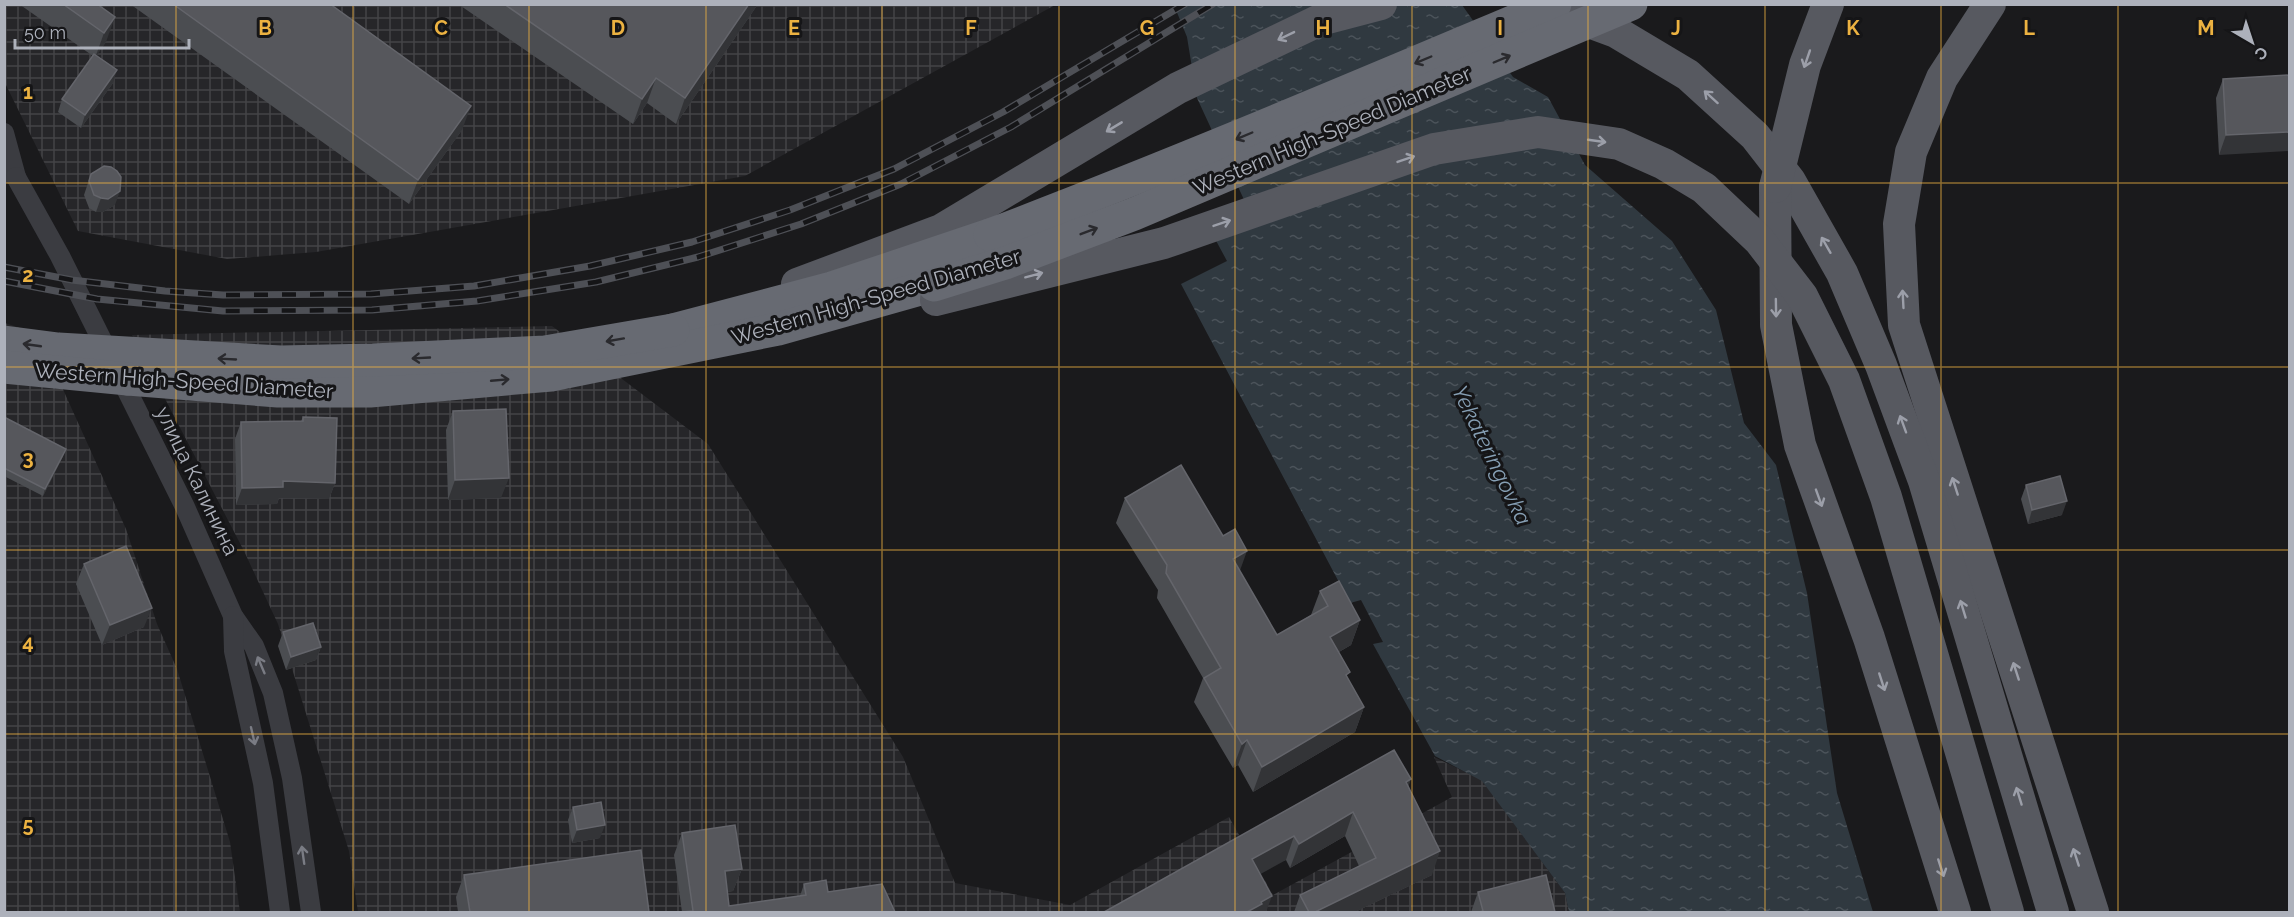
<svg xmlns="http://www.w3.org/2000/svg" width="2294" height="917" font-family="Raleway,sans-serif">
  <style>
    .industrial { fill: url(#industrial-grid) }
    .water { fill: url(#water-ripples) }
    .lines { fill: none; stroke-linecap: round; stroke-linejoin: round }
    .minor { stroke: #3b3c41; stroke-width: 20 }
    .primary { stroke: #575960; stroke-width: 32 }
    .motorway { stroke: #676a72; stroke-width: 33 }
    .rail-casing { stroke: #4e5056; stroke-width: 7 }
    .rail { stroke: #151517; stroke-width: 4.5; stroke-dasharray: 14; stroke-linecap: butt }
    .primary-bridge { stroke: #575960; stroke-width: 32 }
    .motorway-bridge { stroke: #676a72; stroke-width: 33 }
    .wall { fill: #4b4d51 }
    .shaded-wall { fill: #333437 }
    .building { fill: #56575c; stroke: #64656b; stroke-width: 1.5 }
    .oneway { stroke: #9c9fa9 }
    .oneway2 { stroke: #2a2a2e }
    .oneway3 { stroke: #7a7c84 }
    .grid { fill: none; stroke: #ecb241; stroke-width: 1.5; stroke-opacity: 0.55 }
    .labels { text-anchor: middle; stroke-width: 6; stroke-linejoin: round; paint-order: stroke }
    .street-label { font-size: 21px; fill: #adb1bb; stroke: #151517 }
    .water-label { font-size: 22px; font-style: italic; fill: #869fb4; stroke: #151517 }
    .grid-label { font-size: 20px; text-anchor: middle; font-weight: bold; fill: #ecb241; stroke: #151517; stroke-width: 6; stroke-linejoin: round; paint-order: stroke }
  </style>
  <defs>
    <pattern id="industrial-grid" width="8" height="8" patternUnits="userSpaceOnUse" patternTransform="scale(1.5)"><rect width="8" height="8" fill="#262629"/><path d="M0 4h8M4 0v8" fill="none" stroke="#434346"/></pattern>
    <pattern id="water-ripples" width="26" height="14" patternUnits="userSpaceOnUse" patternTransform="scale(1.5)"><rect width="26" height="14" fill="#303940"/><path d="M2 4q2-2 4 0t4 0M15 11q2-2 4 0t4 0" fill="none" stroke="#4b535a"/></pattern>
  </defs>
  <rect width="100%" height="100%" fill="#1a1a1c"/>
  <!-- industrial -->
  <g class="industrial">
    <polygon points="5,5 1055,5 745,176 316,252 227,259 78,231 5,83"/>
    <polygon points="5,323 38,334 126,529 157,624 177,669 230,842 240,912 5,912"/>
    <polygon points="552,326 708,444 903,757 955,883 1070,905 1229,817 1273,895 1452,797 1434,757 1482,780 1565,893 1569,912 358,912 349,851 278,624 244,551 132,335"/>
  </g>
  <!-- water -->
  <polygon class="water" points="1174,5 1462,5 1513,77 1548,97 1585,165 1672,241 1716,310 1744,423 1776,465 1807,593 1837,793 1873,912 1569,912 1565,893 1482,781 1435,756 1373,644 1383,642 1361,600 1350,603 1181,284 1227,261 1213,235 1246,204 1197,98 1187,37"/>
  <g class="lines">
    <!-- minor -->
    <g class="minor">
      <polyline points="4,133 16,177 4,169"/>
      <polyline points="16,177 60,256 185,507 233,616 254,646 273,693 292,778 311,912"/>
      <polyline points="233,616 234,651 263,783 280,912"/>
    </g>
    <!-- primary -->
    <g class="primary">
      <polyline points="1990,4 1942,78 1911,152 1899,224 1904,325 2093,912"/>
      <polyline points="1570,15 1616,32 1688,75 1755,136 1790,181 1842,273 1881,365 1924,481 2053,912"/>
      <polyline points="1775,187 1776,325 1800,445 1869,638 1955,912"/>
      <polyline points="797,284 941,230 1178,88 1320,20 1381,4"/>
    </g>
    <!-- motorway -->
    <g class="motorway">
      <polyline points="673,330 832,288 990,235"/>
      <polyline points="128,379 278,391 370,391 551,375 778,329 934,285"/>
    </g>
    <defs>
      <g id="rail">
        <polyline points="4,267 72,280 165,291 223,295 371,294 474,286 590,266 692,242 790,210 894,169 1003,112 1185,4"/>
        <polyline points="4,281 97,299 223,311 372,310 477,301 596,282 698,257 801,224 901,184 1011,127 1213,4"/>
      </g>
    </defs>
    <!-- rail casing -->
    <use href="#rail" class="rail-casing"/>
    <!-- rail -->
    <use href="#rail" class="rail"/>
    <!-- primary-bridge -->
    <g class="primary-bridge">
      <polyline points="1775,187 1805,65 1828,4"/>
      <polyline points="936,300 1164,243 1434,149 1538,132 1619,144 1664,164 1704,188 1759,240 1802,296 1844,380 1886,497 2008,912"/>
    </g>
    <!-- motorway-bridge -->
    <g class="motorway-bridge">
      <path d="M 990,235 C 1180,163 1367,83 1555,4"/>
      <polyline points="934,285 1005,263 1134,214 1631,4"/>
      <polyline points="4,342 58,349 281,362 373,360 545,352 673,330"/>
      <polyline points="4,367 128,379"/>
    </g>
  </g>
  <!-- wall -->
  <g class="wall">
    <polygon points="19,4 97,4 106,42 96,55 113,83 81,128 58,112 62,99 93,56"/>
    <polygon points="130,4 330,4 462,130 409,204"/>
    <polygon points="458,4 758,4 676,124 647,103 633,124"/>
    <polygon points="2289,75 2219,155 2216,98 2223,79"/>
    <polygon points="91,174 115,205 103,212 96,212 89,208 84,195"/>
    <polygon points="453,411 501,498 448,500 446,430"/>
    <polygon points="4,417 63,456 43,496 4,476"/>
    <polygon points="303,417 335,483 329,499 279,498 277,504 236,505 235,439 241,422 301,421"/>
    <polygon points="2026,485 2062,515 2028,524 2021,499"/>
    <polygon points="1125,498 1240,571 1277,635 1311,615 1320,591 1360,620 1351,645 1339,652 1348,679 1364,707 1355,732 1253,792 1238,765 1233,768 1194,702 1203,678 1157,598 1158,590 1116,523"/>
    <polygon points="84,564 144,627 102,645 76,584"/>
    <polygon points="283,632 321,647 316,660 286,670 278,646"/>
    <polygon points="1408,786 1432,875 1355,912 1294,912 1300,895 1359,866 1345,836 1290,868 1286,860 1104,912"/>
    <polygon points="573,807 600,838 572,843 568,820"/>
    <polygon points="735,825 742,869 733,891 727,892 729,906 800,896 804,884 826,880 828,892 882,884 895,912 682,912 674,855 682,833"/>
    <polygon points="464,875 649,912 458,912 456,897"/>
    <polygon points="1478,892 1555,912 1471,912"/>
  </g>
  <!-- shaded-wall -->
  <g class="shaded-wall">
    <polygon points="749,4 758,4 676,124 685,98"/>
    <polygon points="115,17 106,42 95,58 104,33"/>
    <polygon points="117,70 113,83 81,128 85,115"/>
    <polygon points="656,78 647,103 633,124 642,99"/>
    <polygon points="471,106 462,130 409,204 418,180"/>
    <polygon points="2289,132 2289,151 2219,155 2226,135"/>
    <polygon points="120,191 115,205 103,212 96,212 101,198"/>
    <polygon points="66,449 63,456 43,496 45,489"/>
    <polygon points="509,478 501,498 448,500 455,480"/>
    <polygon points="283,481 335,483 329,499 279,498 277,504 236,505 242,488"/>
    <polygon points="2067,501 2062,515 2028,524 2032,510"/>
    <polygon points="1247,551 1238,576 1233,559"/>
    <polygon points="152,608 144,627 102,645 110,625"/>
    <polygon points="1360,620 1351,645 1321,662 1330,637"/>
    <polygon points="321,647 316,660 286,670 291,657"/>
    <polygon points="1364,707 1355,732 1253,792 1262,767"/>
    <polygon points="1247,740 1238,765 1233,768 1242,744"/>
    <polygon points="1411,779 1403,803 1406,782"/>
    <polygon points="1353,812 1345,836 1290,868 1299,844"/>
    <polygon points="605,825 600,838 572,843 577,830"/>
    <polygon points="1294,836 1286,860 1244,883 1252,859"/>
    <polygon points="1440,851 1432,875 1355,912 1315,912"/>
    <polygon points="742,869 733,891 717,894 725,871"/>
    <polygon points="1272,896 1266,912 1247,912 1261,902"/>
  </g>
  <!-- building -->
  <g class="building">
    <polygon points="63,4 97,4 115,17 104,33"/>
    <polygon points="173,4 330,4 471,106 418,180"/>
    <polygon points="504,4 749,4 685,98 656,78 642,99"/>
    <polygon points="94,54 117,70 85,115 62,99"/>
    <polygon points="2289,75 2289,132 2226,135 2223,79"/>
    <polygon points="104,166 111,167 117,171 121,177 120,191 108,199 101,198 94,195 89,181 91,174"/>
    <polygon points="506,409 509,478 455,480 453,411"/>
    <polygon points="4,417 66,449 45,489 4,468"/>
    <polygon points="303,417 337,418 335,483 283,481 283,487 242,488 241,422 303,421"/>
    <polygon points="1181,465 1223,536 1235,529 1247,551 1233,559 1277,635 1328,606 1320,591 1339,581 1360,620 1330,637 1350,672 1346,675 1364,707 1262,767 1247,740 1242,744 1204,678 1221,668 1166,573 1167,565 1125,498"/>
    <polygon points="2060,476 2067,501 2032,510 2026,485"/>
    <polygon points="126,546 152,608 110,625 84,564"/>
    <polygon points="313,623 321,647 291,657 283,632"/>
    <polygon points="1394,750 1411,779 1406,782 1440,851 1315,912 1309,912 1300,895 1376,858 1353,812 1299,844 1294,836 1252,859 1272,896 1261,902 1262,904 1247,912 1104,912"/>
    <polygon points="601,802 605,825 577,830 573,807"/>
    <polygon points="735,825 742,869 725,871 729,906 806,895 804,884 826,880 828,892 882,884 895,912 682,912 693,911 682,833"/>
    <polygon points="641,850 649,912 470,912 464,875"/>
    <polygon points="1546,875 1555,912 1479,912 1483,911 1478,892"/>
  </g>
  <!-- one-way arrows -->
  <defs><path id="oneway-shaft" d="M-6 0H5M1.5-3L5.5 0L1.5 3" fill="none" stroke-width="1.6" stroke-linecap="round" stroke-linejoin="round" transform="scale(1.5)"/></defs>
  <g class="oneway">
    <use href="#oneway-shaft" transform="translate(1286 36) rotate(154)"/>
    <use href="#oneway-shaft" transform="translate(1807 59) rotate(109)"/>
    <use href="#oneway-shaft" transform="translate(1711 97) rotate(-138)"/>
    <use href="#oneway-shaft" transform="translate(1114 127) rotate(149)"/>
    <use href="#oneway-shaft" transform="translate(1597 141) rotate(8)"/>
    <use href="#oneway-shaft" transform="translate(1406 159) rotate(-19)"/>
    <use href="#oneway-shaft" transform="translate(1222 223) rotate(-19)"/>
    <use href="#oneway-shaft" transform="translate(1826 245) rotate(-120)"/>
    <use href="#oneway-shaft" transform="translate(1034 275) rotate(-15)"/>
    <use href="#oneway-shaft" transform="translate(1903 299) rotate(-93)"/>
    <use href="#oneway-shaft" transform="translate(1776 308) rotate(89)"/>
    <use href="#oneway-shaft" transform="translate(1903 424) rotate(-110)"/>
    <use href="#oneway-shaft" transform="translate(1955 486) rotate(-108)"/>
    <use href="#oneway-shaft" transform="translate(1819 498) rotate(70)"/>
    <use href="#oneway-shaft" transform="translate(1963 609) rotate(-107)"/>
    <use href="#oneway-shaft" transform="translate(2016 671) rotate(-108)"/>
    <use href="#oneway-shaft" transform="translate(1882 682) rotate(72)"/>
    <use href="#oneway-shaft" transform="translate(2019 796) rotate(-107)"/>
    <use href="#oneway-shaft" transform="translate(2076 857) rotate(-108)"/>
    <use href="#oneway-shaft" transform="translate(1941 868) rotate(72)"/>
  </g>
  <g class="oneway2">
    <use href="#oneway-shaft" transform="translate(1502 59) rotate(-23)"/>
    <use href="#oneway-shaft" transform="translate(1423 60) rotate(157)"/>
    <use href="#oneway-shaft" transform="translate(1244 136) rotate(157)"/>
    <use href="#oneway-shaft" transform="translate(1089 231) rotate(-21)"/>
    <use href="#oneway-shaft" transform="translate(615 340) rotate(170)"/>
    <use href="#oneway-shaft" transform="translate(32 345) rotate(-172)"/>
    <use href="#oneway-shaft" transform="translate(421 358) rotate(177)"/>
    <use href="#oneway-shaft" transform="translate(227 359) rotate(-177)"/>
    <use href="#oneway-shaft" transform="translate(500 380) rotate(-5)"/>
  </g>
  <g class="oneway3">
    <use href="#oneway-shaft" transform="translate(261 665) rotate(-113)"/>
    <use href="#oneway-shaft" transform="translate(253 736) rotate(77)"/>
    <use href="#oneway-shaft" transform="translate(303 855) rotate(-98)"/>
  </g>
  <!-- grid -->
  <path class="grid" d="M 176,4 L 176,912M 353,4 L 353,912M 529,4 L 529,912M 706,4 L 706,912M 882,4 L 882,912M 1059,4 L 1059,912M 1235,4 L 1235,912M 1412,4 L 1412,912M 1588,4 L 1588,912M 1765,4 L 1765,912M 1941,4 L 1941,912M 2118,4 L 2118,912M 4,183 L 2290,183M 4,367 L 2290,367M 4,550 L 2290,550M 4,734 L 2290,734"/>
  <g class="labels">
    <!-- street labels -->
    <g class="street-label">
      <text transform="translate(1332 131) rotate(-23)" y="7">Western High-Speed Diameter</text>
      <text transform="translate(876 297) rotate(-16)" y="7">Western High-Speed Diameter</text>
      <text transform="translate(184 381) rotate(4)" y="7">Western High-Speed Diameter</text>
      <text transform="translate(197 481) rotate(64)" y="7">улица Калинина</text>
    </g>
    <!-- water labels -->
    <g class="water-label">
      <text transform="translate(1492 455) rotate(64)" y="8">Yekateringovka</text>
    </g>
  </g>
  <g class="grid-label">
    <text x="265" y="35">B</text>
    <text x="441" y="35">C</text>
    <text x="618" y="35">D</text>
    <text x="794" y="35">E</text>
    <text x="971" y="35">F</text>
    <text x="1147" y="35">G</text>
    <text x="1323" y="35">H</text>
    <text x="1500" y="35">I</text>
    <text x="1676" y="35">J</text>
    <text x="1853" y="35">K</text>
    <text x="2029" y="35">L</text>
    <text x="2206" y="35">M</text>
    <text x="28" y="99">1</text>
    <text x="28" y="282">2</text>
    <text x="28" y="465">3</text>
    <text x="28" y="649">4</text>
    <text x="28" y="832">5</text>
  </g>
  <!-- border -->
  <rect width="2294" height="917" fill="none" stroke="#adb1bb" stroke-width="12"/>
  <!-- north arrow -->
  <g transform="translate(2252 42) rotate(141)" stroke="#151517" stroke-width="4.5" paint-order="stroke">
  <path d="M0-4.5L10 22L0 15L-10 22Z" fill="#adb1bb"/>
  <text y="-9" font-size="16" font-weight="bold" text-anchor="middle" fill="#adb1bb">С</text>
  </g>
  <!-- scale -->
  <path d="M15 39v9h174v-9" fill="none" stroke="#adb1bb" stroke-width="3"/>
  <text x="24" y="39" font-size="18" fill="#adb1bb" stroke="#151517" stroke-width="4.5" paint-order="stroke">50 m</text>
</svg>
